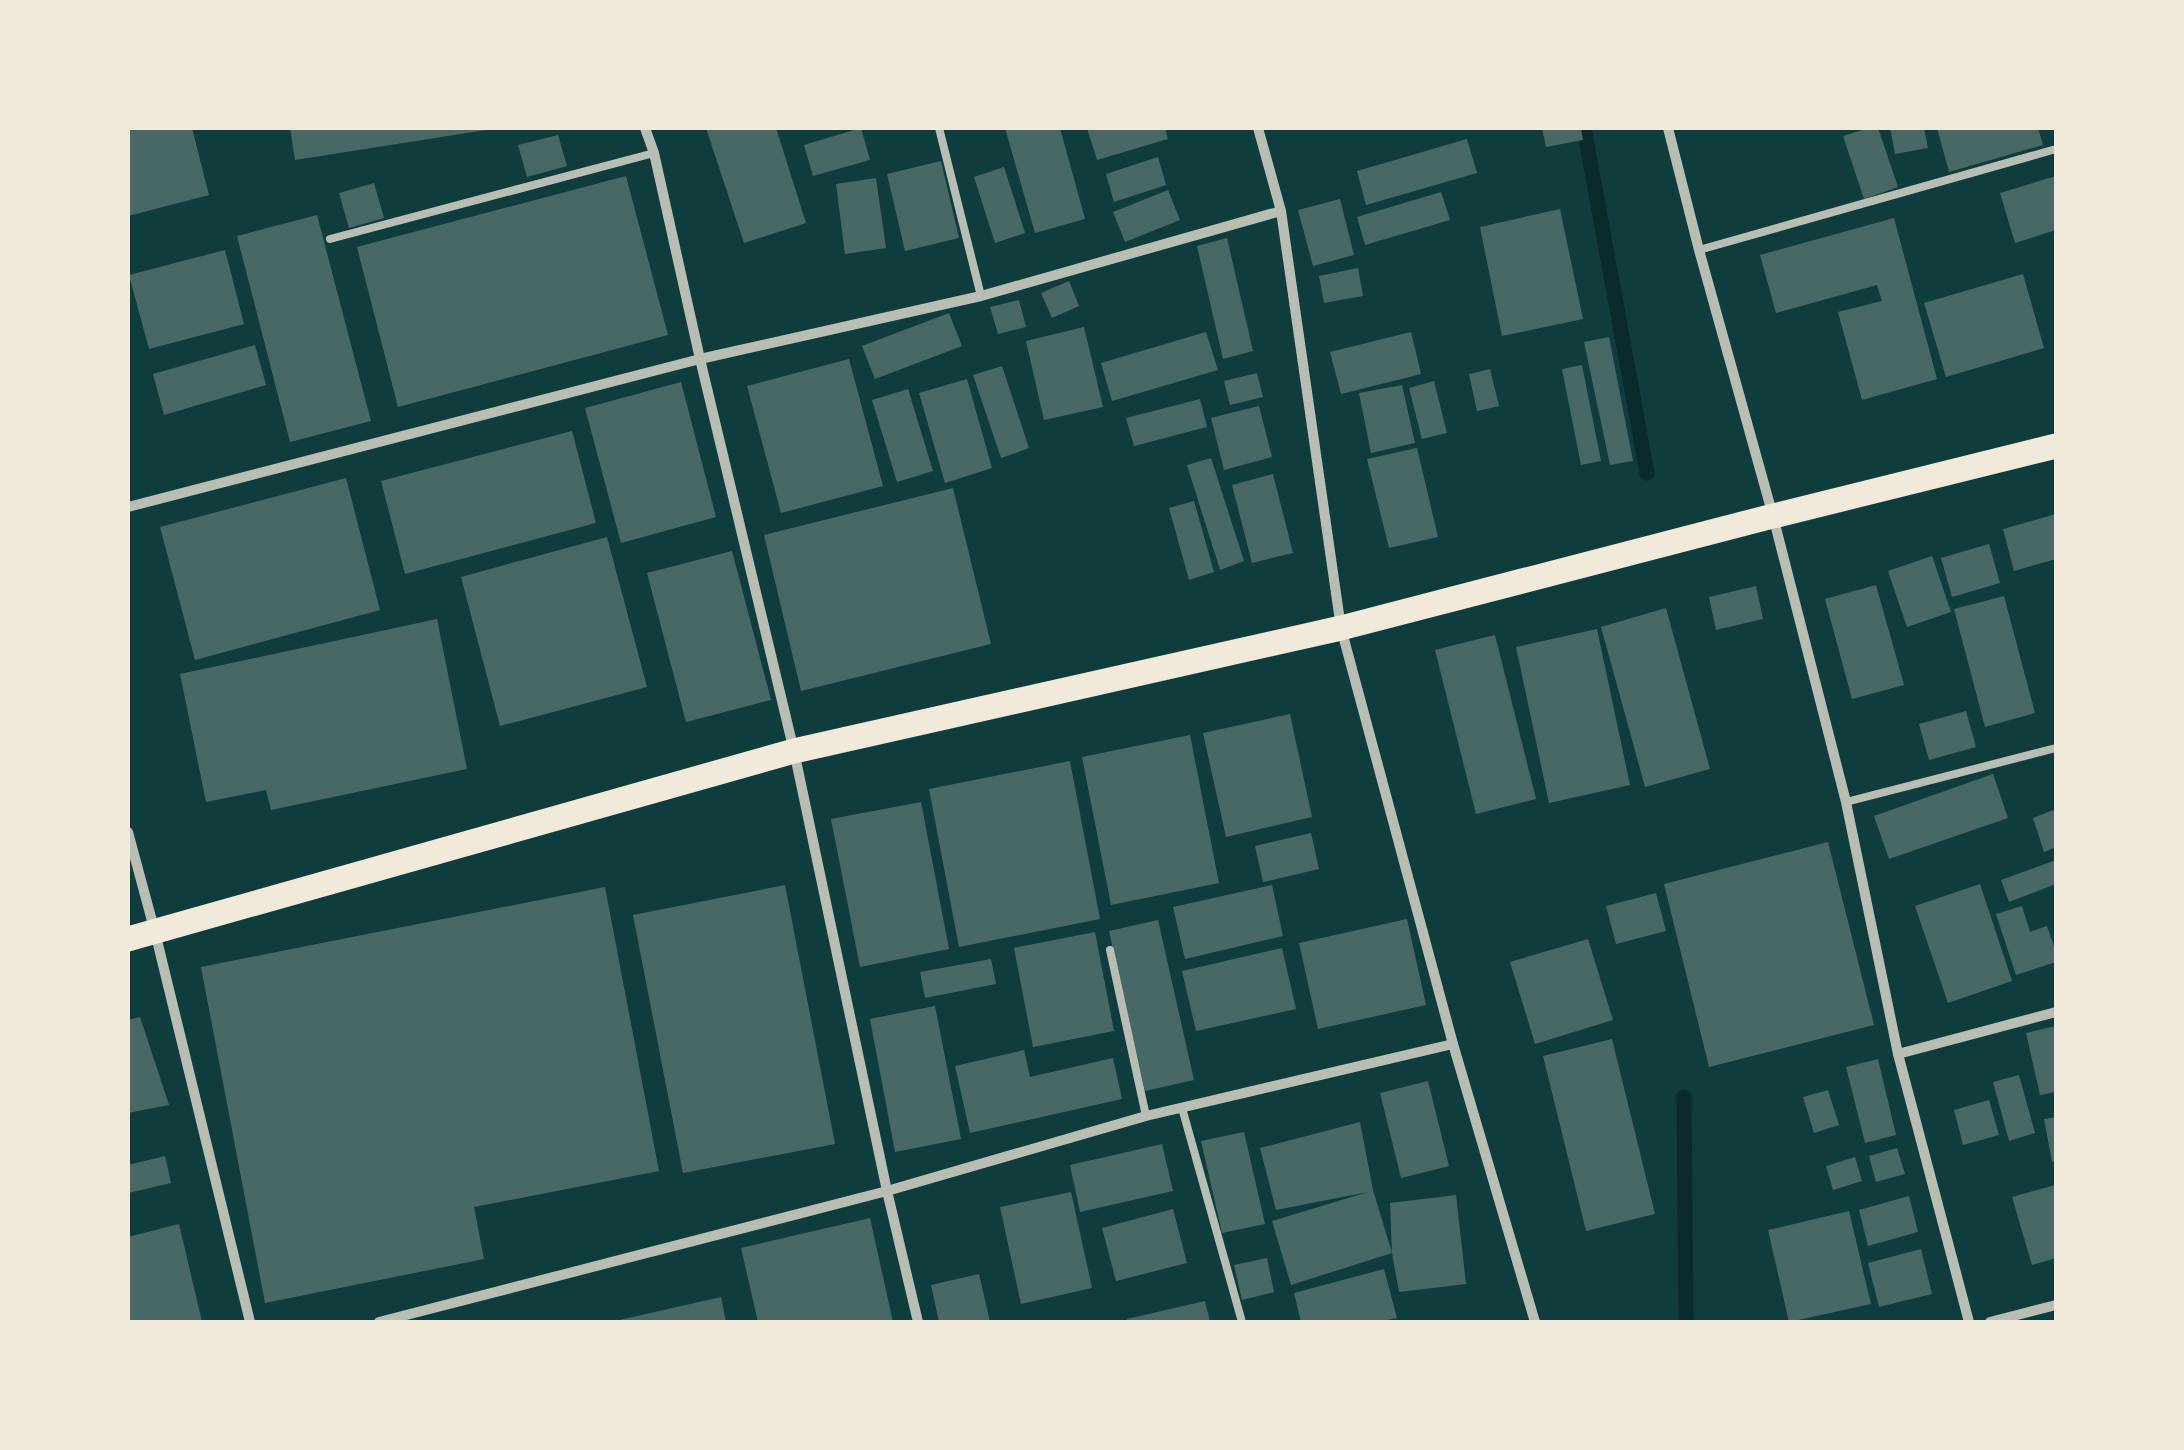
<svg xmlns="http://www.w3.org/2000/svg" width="2184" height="1450" font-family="'Exo 2',sans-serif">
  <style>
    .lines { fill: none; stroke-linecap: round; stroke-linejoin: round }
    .stream { stroke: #0a2a2b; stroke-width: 15 }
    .building { fill: #486865 }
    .service { stroke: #b8beb3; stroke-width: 8 }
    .minor { stroke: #b8beb3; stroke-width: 10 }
    .primary { stroke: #f1e9da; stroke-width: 25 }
  </style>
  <rect width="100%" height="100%" fill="#0f3d3e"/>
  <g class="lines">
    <!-- stream -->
    <g class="stream">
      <polyline points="1584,128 1647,473"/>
      <polyline points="1684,1097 1686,1322"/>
    </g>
  </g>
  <!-- building -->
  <g class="building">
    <polygon points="128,128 192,128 209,195 128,216"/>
    <polygon points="290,128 486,128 486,130 295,160"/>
    <polygon points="706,128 776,128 806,223 744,243"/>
    <polygon points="861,128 870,160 813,176 804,145"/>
    <polygon points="1005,128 1060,128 1085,219 1035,233"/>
    <polygon points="1087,128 1165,128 1168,139 1097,160"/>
    <polygon points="1542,128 1581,128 1583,140 1546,147"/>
    <polygon points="1869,128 1878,128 1898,187 1864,199 1843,136"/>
    <polygon points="1890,128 1924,128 1928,148 1895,154"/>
    <polygon points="1937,128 2038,128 2043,145 1949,172"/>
    <polygon points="558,135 567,166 527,177 518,145"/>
    <polygon points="1467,139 1477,173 1366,205 1357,171"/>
    <polygon points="1158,157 1166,185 1114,202 1106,174"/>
    <polygon points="941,161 959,238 905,251 887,174"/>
    <polygon points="1004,167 1025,233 995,243 974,177"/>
    <polygon points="626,176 668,335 398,407 357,247"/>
    <polygon points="2056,176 2056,230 2015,243 2000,193"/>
    <polygon points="876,178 886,248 845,254 836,184"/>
    <polygon points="374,183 384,218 349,228 339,193"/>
    <polygon points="1168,190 1180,220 1125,242 1113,212"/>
    <polygon points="1441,192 1450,220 1365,245 1357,217"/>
    <polygon points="1340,199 1354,255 1313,266 1298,210"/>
    <polygon points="1560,209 1583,319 1502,336 1480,227"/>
    <polygon points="317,215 371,421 290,442 237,236"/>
    <polygon points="1894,218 1937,379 1862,400 1838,312 1882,301 1877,285 1776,313 1760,255"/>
    <polygon points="1227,238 1253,351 1223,359 1197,246"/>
    <polygon points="225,250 244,324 149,349 129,275"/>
    <polygon points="1358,268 1363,296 1324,303 1319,276"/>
    <polygon points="2023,274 2044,348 1946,377 1924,303"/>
    <polygon points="1069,281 1079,306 1052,318 1041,293"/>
    <polygon points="1019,300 1026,327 998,334 990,307"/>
    <polygon points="949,313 962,346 875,379 862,346"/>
    <polygon points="1084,327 1103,407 1044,420 1026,341"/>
    <polygon points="1206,332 1218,370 1112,401 1101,363"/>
    <polygon points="1411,332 1421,374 1341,394 1330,352"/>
    <polygon points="1609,337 1633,461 1610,465 1584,342"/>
    <polygon points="255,345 266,385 164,415 153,374"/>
    <polygon points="849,359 883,486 781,513 747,386"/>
    <polygon points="1582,365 1601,461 1581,465 1562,369"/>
    <polygon points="1002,366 1029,448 1001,458 973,375"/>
    <polygon points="1490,369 1499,406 1477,411 1469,374"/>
    <polygon points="1257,373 1263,397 1230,405 1224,381"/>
    <polygon points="967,379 992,468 945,483 919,393"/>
    <polygon points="1434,381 1447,433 1422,439 1409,388"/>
    <polygon points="681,382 716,517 621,543 585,408"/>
    <polygon points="1402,385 1415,443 1371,453 1359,393"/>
    <polygon points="908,389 933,471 897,482 872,400"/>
    <polygon points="1200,399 1207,427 1134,446 1126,418"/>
    <polygon points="1259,406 1272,457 1224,470 1211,418"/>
    <polygon points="572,431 596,523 405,574 381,481"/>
    <polygon points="1417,448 1438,537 1389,548 1367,459"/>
    <polygon points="1211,458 1244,561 1220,570 1187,465"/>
    <polygon points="1273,474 1293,553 1252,563 1232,485"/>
    <polygon points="346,478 380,610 195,660 160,527"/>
    <polygon points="953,488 991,644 801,691 764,535"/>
    <polygon points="1194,501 1214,572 1189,580 1169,508"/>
    <polygon points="2056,514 2056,559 2014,571 2003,529"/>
    <polygon points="607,537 647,687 500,726 461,577"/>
    <polygon points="1989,544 2000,583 1952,597 1941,558"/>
    <polygon points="732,551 771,700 686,722 647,573"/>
    <polygon points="1932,556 1951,612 1907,627 1888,571"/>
    <polygon points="1876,585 1904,685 1852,699 1825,599"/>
    <polygon points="1756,586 1763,619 1716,630 1709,597"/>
    <polygon points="2004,596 2035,713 1985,727 1954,609"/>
    <polygon points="1666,608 1710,769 1645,787 1601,627"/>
    <polygon points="437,619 467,769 271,810 266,790 206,802 180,674"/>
    <polygon points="1597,629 1630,785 1549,803 1516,647"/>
    <polygon points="1495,635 1536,799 1476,814 1435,650"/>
    <polygon points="1966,711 1976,747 1929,760 1919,724"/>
    <polygon points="1290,714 1312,817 1226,837 1203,733"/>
    <polygon points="1190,735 1219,883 1111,905 1082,757"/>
    <polygon points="1070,761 1100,919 959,947 929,789"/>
    <polygon points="1993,774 2008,818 1889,859 1874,816"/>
    <polygon points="921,802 949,949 860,967 831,819"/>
    <polygon points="2056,809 2056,847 2044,852 2033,818"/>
    <polygon points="1311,833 1319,869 1263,882 1255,846"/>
    <polygon points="1828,842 1874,1025 1709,1067 1664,884"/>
    <polygon points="2056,860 2056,884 2009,902 2001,880"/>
    <polygon points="1980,884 2012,981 1948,1003 1915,906"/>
    <polygon points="785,885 835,1144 683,1173 633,915"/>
    <polygon points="1272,885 1283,936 1185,959 1173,907"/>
    <polygon points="605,887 659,1171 474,1207 484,1259 265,1303 201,967"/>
    <polygon points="1656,893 1666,931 1616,944 1606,906"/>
    <polygon points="2022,906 2030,932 2047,926 2056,952 2056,962 2016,975 1996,914"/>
    <polygon points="1407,919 1426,1005 1318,1029 1299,943"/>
    <polygon points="1158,920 1194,1080 1145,1091 1109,931"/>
    <polygon points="1095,932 1114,1031 1033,1047 1014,948"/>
    <polygon points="1588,939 1613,1020 1535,1044 1510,962"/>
    <polygon points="1282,948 1296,1009 1196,1031 1182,971"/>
    <polygon points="991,959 996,984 925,998 920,972"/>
    <polygon points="935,1006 961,1139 895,1152 870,1019"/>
    <polygon points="140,1017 169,1105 128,1113 128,1020"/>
    <polygon points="2056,1026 2056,1092 2040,1095 2026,1033"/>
    <polygon points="1612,1039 1655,1214 1586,1231 1543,1056"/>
    <polygon points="1024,1050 1030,1077 1113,1058 1122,1099 970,1133 955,1066"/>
    <polygon points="1878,1059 1896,1135 1865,1143 1846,1067"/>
    <polygon points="2019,1075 2035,1133 2009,1141 1993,1082"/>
    <polygon points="1428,1081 1449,1166 1401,1178 1380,1093"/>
    <polygon points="1828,1090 1839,1125 1814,1133 1803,1097"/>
    <polygon points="1989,1100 1999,1135 1963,1145 1954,1110"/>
    <polygon points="2056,1117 2056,1161 2052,1162 2044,1119"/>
    <polygon points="1360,1122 1373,1190 1392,1253 1291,1285 1272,1221 1368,1192 1276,1210 1260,1148"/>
    <polygon points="1244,1132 1265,1224 1222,1233 1201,1141"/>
    <polygon points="1162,1144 1173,1191 1080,1212 1070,1165"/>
    <polygon points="1897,1148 1905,1174 1876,1182 1869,1156"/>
    <polygon points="165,1156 171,1183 128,1193 128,1165"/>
    <polygon points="1855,1157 1862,1181 1833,1190 1826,1166"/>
    <polygon points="2055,1185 2056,1191 2056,1258 2032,1265 2012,1197"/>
    <polygon points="1071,1192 1092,1288 1021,1304 1000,1207"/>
    <polygon points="1456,1195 1466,1284 1399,1292 1392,1253 1390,1203"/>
    <polygon points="1909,1196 1918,1232 1868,1246 1859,1210"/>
    <polygon points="1173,1209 1187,1263 1116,1281 1102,1228"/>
    <polygon points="1849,1211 1871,1304 1789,1322 1768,1230"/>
    <polygon points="870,1218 893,1322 758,1322 741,1248"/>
    <polygon points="179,1224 202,1322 128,1322 128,1237"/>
    <polygon points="1921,1249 1932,1294 1879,1307 1868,1263"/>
    <polygon points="1267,1258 1274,1292 1242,1300 1234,1265"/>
    <polygon points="1384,1269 1397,1318 1378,1322 1301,1322 1294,1293"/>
    <polygon points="979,1274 990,1322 939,1322 931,1285"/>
    <polygon points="721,1297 726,1322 615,1322 615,1321"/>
    <polygon points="1205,1301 1210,1322 1128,1322 1127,1319"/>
  </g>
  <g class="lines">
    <!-- service -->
    <g class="service">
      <polyline points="939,128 981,296"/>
      <polyline points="330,239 654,153"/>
      <polyline points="1699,250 2056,149"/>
      <polyline points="1846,802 2056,748"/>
      <polyline points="1110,950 1146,1116"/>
      <polyline points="1182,1108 1242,1322"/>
    </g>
    <!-- minor -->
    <g class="minor">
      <polyline points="645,128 654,153 700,359 794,751 887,1191 918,1322"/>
      <polyline points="1258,128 1281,211 1341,628 1453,1044 1535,1322"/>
      <polyline points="1668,128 1699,250 1773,516 1846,802 1898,1054 1969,1322"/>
      <polyline points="128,507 700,359 981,296 1281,211"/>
      <polyline points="128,832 155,932 250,1322"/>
      <polyline points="1898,1054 2056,1012"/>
      <polyline points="379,1322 887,1191 1146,1116 1453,1044"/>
      <polyline points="1990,1322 2056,1305"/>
    </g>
    <!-- primary -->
    <polyline class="primary" points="128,939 794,751 1341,628 1773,516 2056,446"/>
  </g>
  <!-- border -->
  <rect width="2184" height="1450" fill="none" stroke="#f1e9da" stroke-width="260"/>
</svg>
